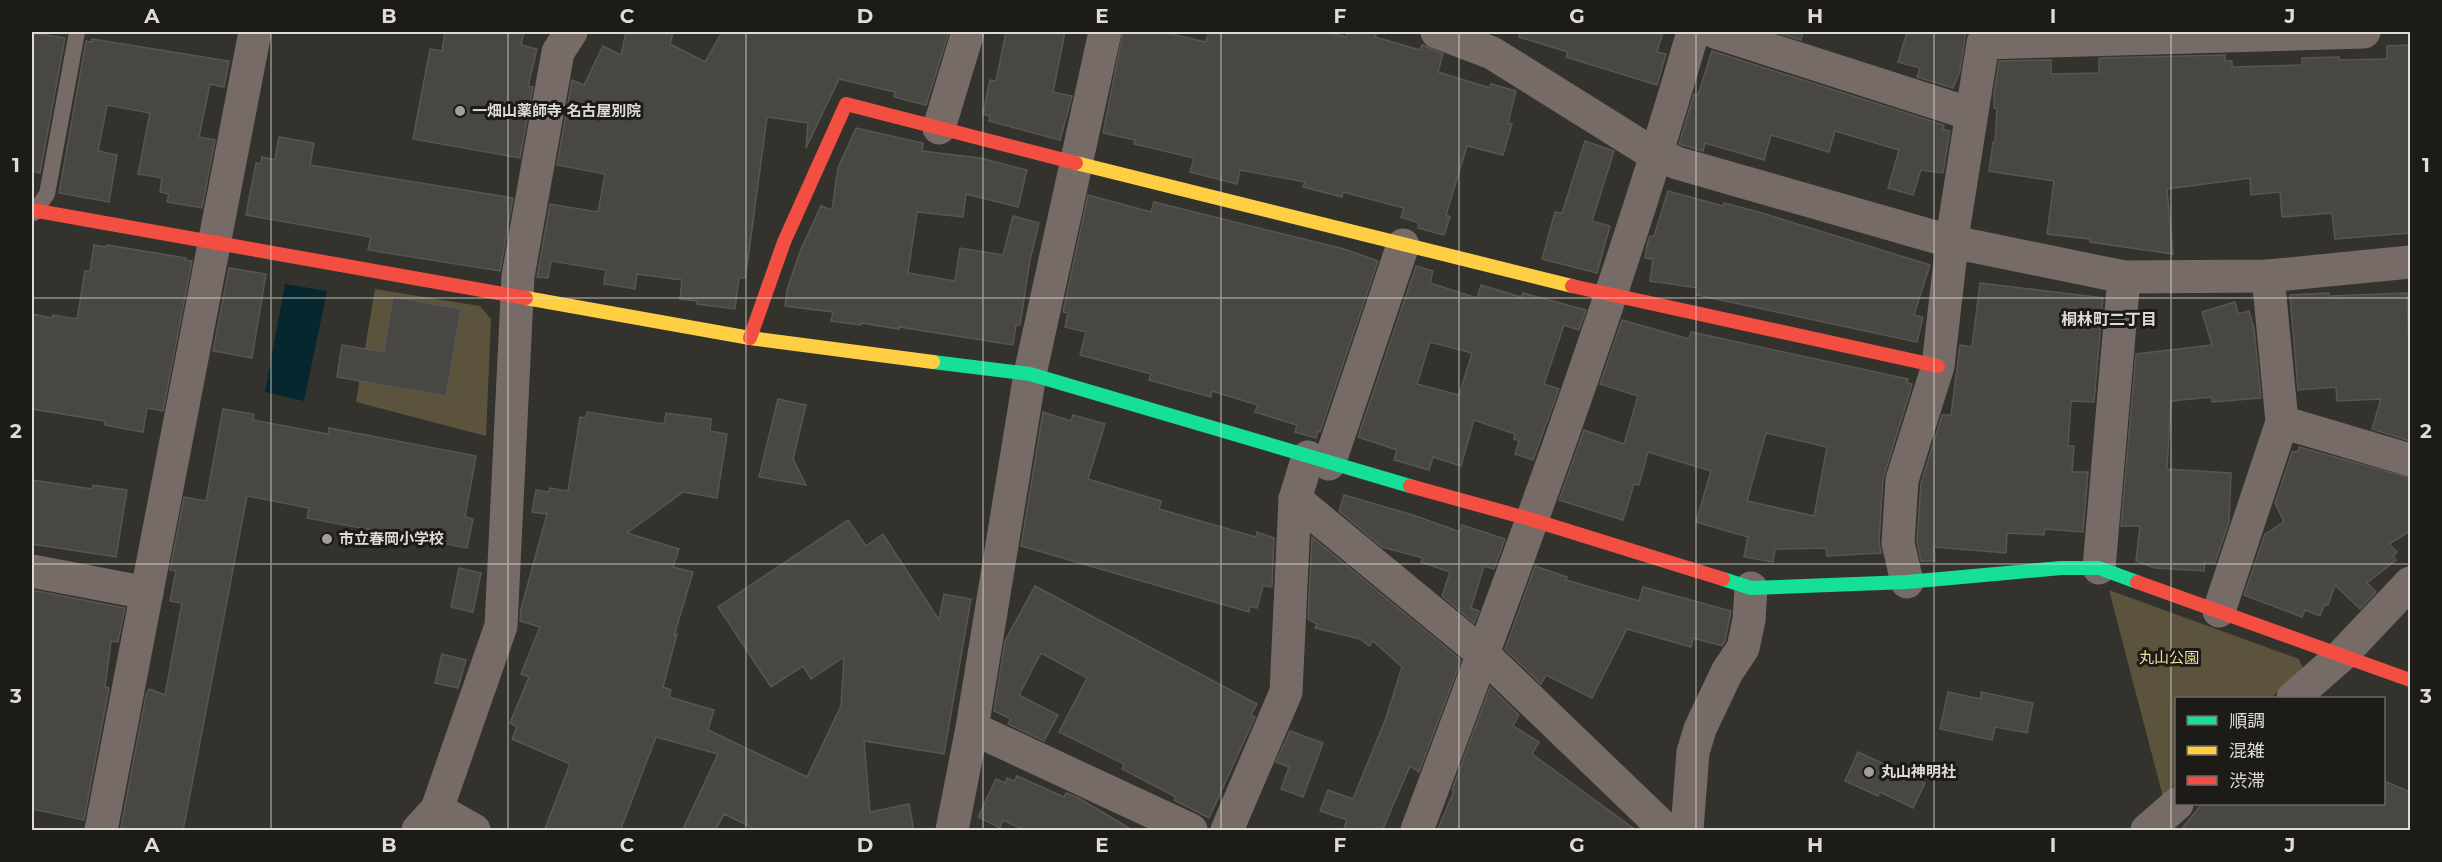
<svg xmlns="http://www.w3.org/2000/svg" width="2442" height="862" font-family="Montserrat,'Noto Sans JP',sans-serif">
  <style>
    .green { fill: #5c533d }
    .water { fill: #05272d }
    .building { fill: #494744; stroke: #575651; stroke-width: 1.5; fill-rule: evenodd }
    .lines { fill: none; stroke-linecap: round; stroke-linejoin: round }
    .lane { stroke: #776b68; stroke-width: 16 }
    .street { stroke: #776b68; stroke-width: 33 }
    .fast { stroke: #16e098; stroke-width: 14 }
    .slow { stroke: #ffcf43; stroke-width: 14 }
    .jam { stroke: #f24e42; stroke-width: 14 }
    .grid { fill: none; stroke: #dfdcd6; stroke-width: 1.5; stroke-opacity: 0.55 }
    .poi-dot { fill: #a3a09b; stroke: #1d1b17; stroke-width: 2 }
    .labels { text-anchor: middle; stroke-width: 6; stroke-linejoin: round; paint-order: stroke }
    .poi-label { font-size: 15px; font-weight: bold; fill: #dfdcd6; stroke: #1d1b17; text-anchor: start }
    .park-label { font-size: 15px; fill: #f7dc9c; stroke: #1d1b17 }
    .neighbourhood-label { font-size: 16px; font-weight: bold; fill: #dfdcd6; stroke: #1d1b17 }
    .neatline { fill: none; stroke: #dfdcd6; stroke-width: 2 }
    .grid-label { font-size: 20px; text-anchor: middle; font-weight: bold; fill: #dfdcd6 }
  </style>
  <rect width="100%" height="100%" fill="#34322d"/>
  <!-- green -->
  <g class="green">
    <polygon points="375,289 480,306 491,319 486,436 356,402"/>
    <polygon points="2109,590 2299,659 2303,669 2271,698 2176,698 2176,785 2163,797"/>
  </g>
  <!-- water -->
  <polygon class="water" points="285,284 327,291 304,401 265,392"/>
  <!-- building -->
  <g class="building">
    <polygon points="445,32 524,32 521,45 537,49 528,86 533,87 520,158 413,139 430,49 442,51"/>
    <polygon points="626,32 673,32 670,44 705,62 722,32 949,32 926,105 894,97 895,92 839,79 806,148 808,123 767,117 748,259 745,278 739,278 735,309 697,304 697,301 680,299 682,280 637,274 635,289 604,284 606,270 551,261 548,278 537,277 550,204 598,212 605,174 557,165 572,80 584,85 603,46 621,55"/>
    <polygon points="1006,32 1065,32 1053,92 1072,96 1060,140 989,121 990,116 983,114 990,80 996,81"/>
    <polygon points="1123,32 1163,32 1206,42 1209,32 1325,32 1346,37 1348,32 1377,32 1375,37 1420,50 1422,45 1426,46 1443,54 1438,72 1490,88 1491,84 1516,91 1508,123 1512,124 1503,155 1467,146 1446,215 1450,217 1444,235 1418,228 1419,223 1401,217 1404,208 1343,192 1342,197 1303,187 1305,182 1240,170 1237,184 1190,172 1194,158 1134,144 1135,140 1103,133"/>
    <polygon points="1520,32 1663,32 1657,52 1666,54 1657,85 1566,57 1568,52 1519,37"/>
    <polygon points="1775,32 1803,32 1801,40"/>
    <polygon points="1907,32 1966,32 1960,71 1953,88 1917,77 1920,68 1898,62"/>
    <polygon points="32,33 65,38 40,173 32,171"/>
    <polygon points="92,39 229,61 224,87 210,84 199,137 215,140 202,208 167,202 169,194 160,192 162,178 138,174 150,113 107,105 98,151 117,155 109,202 59,193 86,41 92,42"/>
    <polygon points="2410,45 2410,233 2335,239 2332,213 2282,217 2280,192 2251,195 2250,178 2167,189 2173,254 2090,242 2090,239 2047,234 2054,181 1989,171 1993,142 1995,142 1997,109 1994,108 1994,93 1999,61 2051,60 2051,74 2099,73 2099,58 2225,55 2225,61 2232,61 2232,67 2302,65 2302,58 2339,57 2340,60 2387,59 2387,46"/>
    <polygon points="1712,51 1944,125 1943,129 1950,131 1943,173 1921,170 1913,195 1888,188 1899,150 1835,131 1829,152 1771,135 1764,160 1705,143 1703,151 1679,144 1694,94 1698,95"/>
    <polygon points="856,128 923,143 922,151 980,158 1027,170 1018,207 966,194 963,217 917,212 908,273 955,281 960,248 1003,255 1013,216 1039,223 1030,260 1020,325 1016,325 1013,345 899,327 899,329 861,323 861,325 831,321 833,312 785,306 787,290 801,249 821,206 832,210 838,168"/>
    <polygon points="279,137 314,143 310,165 513,198 500,271 368,250 371,237 246,215 256,163 261,164 262,157 275,160"/>
    <polygon points="1585,141 1614,151 1592,221 1610,226 1597,273 1542,259 1555,212 1562,213"/>
    <polygon points="1668,191 1723,206 1724,203 1762,213 1930,265 1914,315 1923,317 1917,342 1697,295 1699,288 1650,281 1653,259 1645,258 1647,245 1650,236 1654,236"/>
    <polygon points="1088,195 1151,212 1154,202 1344,249 1378,261 1320,432 1318,431 1316,438 1295,432 1297,425 1255,412 1258,405 1212,391 1211,397 1149,380 1151,374 1080,355 1086,332 1065,327 1068,313 1063,312"/>
    <polygon points="94,245 107,247 107,245 186,258 185,260 192,261 163,411 147,408 143,432 105,425 105,421 32,409 32,314 52,318 53,315 77,319 85,271 90,271"/>
    <path d="M 1416,266 L 1433,271 L 1430,283 L 1477,298 L 1481,285 L 1521,297 L 1523,293 L 1586,310 L 1579,330 L 1564,325 L 1544,384 L 1559,389 L 1533,460 L 1515,454 L 1519,441 L 1514,439 L 1515,434 L 1474,420 L 1461,466 L 1433,457 L 1429,470 L 1394,460 L 1397,450 L 1358,437 ZM 1430,342 L 1472,353 L 1459,395 L 1417,384 Z"/>
    <polygon points="229,268 266,274 252,358 213,351"/>
    <polygon points="1980,283 2103,298 2094,402 2071,401 2068,446 2074,446 2072,472 2088,472 2083,532 2045,529 2044,535 2007,533 2006,553 1934,547 1935,561 1921,561 1917,541 1921,483 1942,415 1951,415 1960,345 1972,347"/>
    <polygon points="2329,293 2329,296 2407,293 2409,350 2410,350 2410,441 2372,429 2381,399 2337,401 2336,387 2298,390 2290,295"/>
    <polygon points="393,297 461,309 446,396 337,377 342,345 384,352"/>
    <polygon points="2235,302 2238,314 2249,311 2254,329 2261,398 2212,402 2212,397 2171,401 2167,469 2231,473 2229,522 2215,563 2205,562 2204,571 2155,568 2136,561 2140,526 2121,526 2136,354 2212,345 2202,312"/>
    <path d="M 1622,320 L 1689,339 L 1691,332 L 1908,379 L 1907,383 L 1912,384 L 1909,395 L 1883,479 L 1879,542 L 1881,553 L 1827,556 L 1826,548 L 1775,549 L 1773,562 L 1744,557 L 1748,537 L 1696,522 L 1711,471 L 1648,452 L 1639,485 L 1634,484 L 1623,520 L 1559,500 L 1584,430 L 1624,444 L 1638,396 L 1600,384 ZM 1766,433 L 1827,447 L 1814,516 L 1747,501 Z"/>
    <polygon points="778,399 806,405 793,459 806,485 759,477"/>
    <polygon points="223,409 254,414 253,420 328,434 329,428 476,456 465,517 473,519 467,548 307,518 309,508 247,496 183,831 124,831 124,828 121,827 146,695 149,689 165,695 182,603 170,601 176,571 170,570 184,497 206,501"/>
    <polygon points="587,412 664,424 666,413 711,419 710,431 727,434 717,498 683,492 627,533 679,549 673,567 693,572 674,636 677,634 663,687 671,690 669,697 714,710 708,730 807,777 841,706 844,657 811,679 803,666 771,687 718,607 848,520 866,546 883,534 939,620 944,594 971,599 944,754 864,741 870,812 909,804 914,831 759,831 724,814 715,831 682,831 718,754 656,737 620,831 544,831 570,764 512,739 517,727 510,723 529,677 521,674 540,627 520,621 521,609 547,514 532,512 536,490 549,492 550,488 568,491 580,417 586,418"/>
    <polygon points="1043,412 1071,421 1073,415 1105,424 1088,479 1161,501 1159,509 1256,537 1257,532 1274,538 1272,587 1263,586 1257,608 1250,606 1249,612 1021,546"/>
    <polygon points="2299,447 2410,478 2410,531 2389,544 2397,552 2393,556 2396,560 2367,583 2376,592 2360,609 2335,585 2328,605 2325,604 2320,616 2305,610 2302,617 2244,595 2265,534 2284,522 2275,503 2292,452 2299,451"/>
    <polygon points="32,480 92,489 93,485 127,490 116,557 32,544"/>
    <polygon points="1344,495 1413,515 1460,532 1462,525 1505,539 1494,569 1484,566 1471,608 1479,611 1474,623 1442,596 1450,572 1421,562 1423,558 1382,547 1339,511"/>
    <polygon points="1312,537 1461,660 1419,772 1410,766 1382,831 1343,831 1347,820 1320,811 1328,790 1353,799 1386,718 1402,667 1373,641 1369,646 1360,639 1315,628 1317,624 1308,619"/>
    <polygon points="1535,566 1567,577 1566,580 1639,601 1643,587 1731,611 1725,641 1722,646 1693,638 1691,647 1627,629 1592,698 1546,675 1541,684 1505,649"/>
    <polygon points="459,568 481,573 473,612 451,607"/>
    <polygon points="1035,586 1257,704 1251,715 1255,717 1209,818 1174,800 1176,797 1122,769 1124,764 1059,732 1087,678 1041,653 1019,695 1058,715 1044,741 1008,724 1011,719 994,711 1005,641"/>
    <polygon points="32,590 125,608 118,642 111,641 105,687 109,688 84,820 32,809"/>
    <polygon points="442,654 466,660 458,688 435,683"/>
    <polygon points="1490,687 1519,715 1513,726 1539,742 1532,754 1637,831 1437,831 1454,791 1452,790"/>
    <polygon points="1948,692 1981,699 1981,692 2033,703 2027,733 1995,727 1992,740 1940,729"/>
    <polygon points="1290,731 1323,743 1303,797 1281,789 1289,767 1276,762"/>
    <polygon points="1858,752 1925,783 1913,808 1880,792 1878,796 1845,781"/>
    <polygon points="1017,776 1064,797 1066,793 1077,797 1134,831 1027,831 1003,820 1000,828 978,817 996,779 1005,783 1007,778 1014,781"/>
    <polygon points="2384,781 2410,792 2410,831 2180,831 2202,804 2384,804"/>
  </g>
  <g class="lines">
    <!-- lane -->
    <polyline class="lane" points="34,213 47,194 77,32"/>
    <!-- street -->
    <g class="street">
      <polyline points="1437,32 1492,53 1644,148 1677,163 1953,242 2124,277 2268,276 2410,262"/>
      <polyline points="1715,32 1971,114"/>
      <polyline points="939,128 968,32"/>
      <polyline points="2282,422 2410,460"/>
      <polyline points="1329,464 1403,245"/>
      <polyline points="1295,499 1483,654 1666,830"/>
      <polyline points="2099,568 2124,277"/>
      <polyline points="32,571 147,593"/>
      <polyline points="1907,582 1898,543 1902,480 1938,366 1954,226 1983,43 2364,32"/>
      <polyline points="2219,611 2282,422 2268,276"/>
      <polyline points="2293,698 2342,655 2410,583"/>
      <polyline points="972,728 1191,830"/>
      <polyline points="101,830 255,32"/>
      <polyline points="418,830 437,809 501,626 518,276 558,52 571,32"/>
      <polyline points="435,830 437,809 474,830"/>
      <polyline points="952,830 972,728 1030,374 1105,32"/>
      <polyline points="1227,830 1286,692 1295,499 1308,457"/>
      <path d="M 1417,830 C 1516,567 1615,302 1693,32"/>
      <polyline points="1687,830 1693,752 1700,729 1727,672 1743,648 1749,620 1751,588"/>
      <polyline points="2147,830 2177,804"/>
    </g>
    <!-- fast -->
    <g class="fast">
      <polyline points="933,362 1030,374 1410,486"/>
      <polyline points="1723,579 1751,588 1907,582 2061,568 2099,568 2137,582"/>
    </g>
    <!-- slow -->
    <g class="slow">
      <polyline points="1076,163 1572,286"/>
      <polyline points="526,298 750,338 933,362"/>
    </g>
    <!-- jam -->
    <g class="jam">
      <polyline points="32,210 526,298"/>
      <polyline points="1572,286 1938,366"/>
      <polyline points="750,338 784,242 846,104 1076,163"/>
      <polyline points="1410,486 1533,520 1723,579"/>
      <polyline points="2137,582 2410,680"/>
    </g>
  </g>
  <!-- grid -->
  <path class="grid" d="M 271,32 L 271,830M 508,32 L 508,830M 746,32 L 746,830M 983,32 L 983,830M 1221,32 L 1221,830M 1459,32 L 1459,830M 1696,32 L 1696,830M 1934,32 L 1934,830M 2171,32 L 2171,830M 32,298 L 2410,298M 32,564 L 2410,564"/>
  <!-- markers -->
  <g class="poi-dot">
    <circle cx="460" cy="111" r="6"/>
    <circle cx="327" cy="539" r="6"/>
    <circle cx="1869" cy="772" r="6"/>
  </g>
  <g class="labels">
    <!-- poi labels -->
    <g class="poi-label">
      <text x="472" y="116">一畑山薬師寺 名古屋別院</text>
      <text x="339" y="544">市立春岡小学校</text>
      <text x="1881" y="777">丸山神明社</text>
    </g>
    <!-- park labels -->
    <g class="park-label">
      <text x="2169" y="663">丸山公園</text>
    </g>
    <!-- neighbourhood labels -->
    <g class="neighbourhood-label">
      <text x="2109" y="325">桐林町二丁目</text>
    </g>
  </g>
  <!-- border -->
  <rect width="2442" height="862" fill="none" stroke="#1d1b17" stroke-width="66"/>
  <!-- legend -->
  <rect x="2175" y="697" width="210" height="108" fill="#1d1b17" stroke="#6b6863" stroke-width="1.5"/>
  <rect x="2187" y="716" width="30" height="9" fill="#16e098" stroke="#6b6863" stroke-width="1.5"/>
  <text x="2229" y="727" font-size="18" fill="#dfdcd6">順調</text>
  <rect x="2187" y="746" width="30" height="9" fill="#ffcf43" stroke="#6b6863" stroke-width="1.5"/>
  <text x="2229" y="757" font-size="18" fill="#dfdcd6">混雑</text>
  <rect x="2187" y="776" width="30" height="9" fill="#f24e42" stroke="#6b6863" stroke-width="1.5"/>
  <text x="2229" y="787" font-size="18" fill="#dfdcd6">渋滞</text>
  <rect x="33" y="33" width="2376" height="796" class="neatline"/>
  <g class="grid-label">
    <text x="152" y="23">A</text>
    <text x="389" y="23">B</text>
    <text x="627" y="23">C</text>
    <text x="865" y="23">D</text>
    <text x="1102" y="23">E</text>
    <text x="1340" y="23">F</text>
    <text x="1577" y="23">G</text>
    <text x="1815" y="23">H</text>
    <text x="2053" y="23">I</text>
    <text x="2290" y="23">J</text>
    <text x="16" y="172">1</text>
    <text x="2426" y="172">1</text>
    <text x="16" y="438">2</text>
    <text x="2426" y="438">2</text>
    <text x="16" y="703">3</text>
    <text x="2426" y="703">3</text>
    <text x="152" y="852">A</text>
    <text x="389" y="852">B</text>
    <text x="627" y="852">C</text>
    <text x="865" y="852">D</text>
    <text x="1102" y="852">E</text>
    <text x="1340" y="852">F</text>
    <text x="1577" y="852">G</text>
    <text x="1815" y="852">H</text>
    <text x="2053" y="852">I</text>
    <text x="2290" y="852">J</text>
  </g>
</svg>
